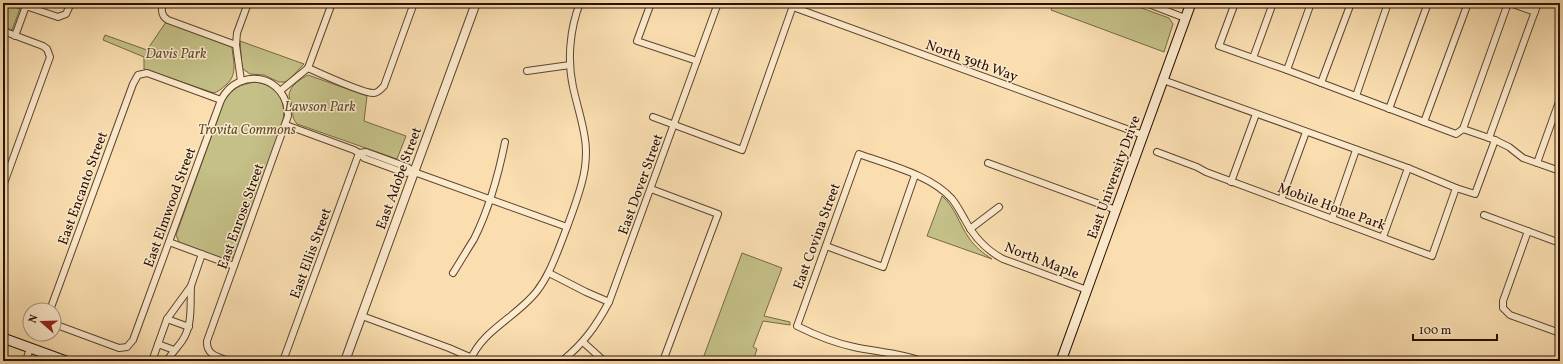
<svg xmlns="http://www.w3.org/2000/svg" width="1563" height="364" font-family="Vollkorn,serif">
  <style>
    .green { fill: #c4c087; stroke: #766845 }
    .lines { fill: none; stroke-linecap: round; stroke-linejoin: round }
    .minor-casing { stroke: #5c442e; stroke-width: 8 }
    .tertiary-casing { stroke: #5c442e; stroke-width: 10 }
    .secondary-casing { stroke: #281003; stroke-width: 11 }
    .minor { stroke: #fceacc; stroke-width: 6 }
    .tertiary { stroke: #fceacc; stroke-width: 8 }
    .secondary { stroke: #fceacc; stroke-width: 9 }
    .labels { text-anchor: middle; stroke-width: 3; stroke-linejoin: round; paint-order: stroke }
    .park-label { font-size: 14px; font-style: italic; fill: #5f4e31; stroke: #fceacc }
    .street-label { font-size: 14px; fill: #281003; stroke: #fceacc }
  </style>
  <rect width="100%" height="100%" fill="#fadeb0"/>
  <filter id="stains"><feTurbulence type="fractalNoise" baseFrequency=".005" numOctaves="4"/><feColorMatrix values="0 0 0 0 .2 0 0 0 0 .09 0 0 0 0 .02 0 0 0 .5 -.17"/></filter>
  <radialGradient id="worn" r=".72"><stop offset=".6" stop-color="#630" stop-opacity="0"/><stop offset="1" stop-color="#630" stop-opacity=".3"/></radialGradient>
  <!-- green -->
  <g class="green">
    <polygon points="3,3 20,9 12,30 3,27"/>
    <polygon points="1054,3 1128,3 1169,18 1173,24 1164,52 1051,10"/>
    <path d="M 166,22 L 232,47 C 233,60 238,74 227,84 C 222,88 220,91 214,93 L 144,69 L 144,57 L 103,40 L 105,35 L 147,50 Z"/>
    <polygon points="240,41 304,64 287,82 279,82 264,75 250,74 243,69 242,67"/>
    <path d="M 308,75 L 367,96 L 364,121 L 406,136 L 397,159 L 297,124 C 291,116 294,117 292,107 C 292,103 289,99 289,95 C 290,85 301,79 308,75 Z"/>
    <path d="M 255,82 C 278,85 286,99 283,121 L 234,257 L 226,260 L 180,244 L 176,235 L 224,101 C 234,88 238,85 255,82 Z"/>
    <path d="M 942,196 C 955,207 959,224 969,238 C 975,247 983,253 992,259 L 927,236 Z"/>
    <polygon points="742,253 782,268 764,316 790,322 790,325 763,321 753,347 757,349 753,361 702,361"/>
  </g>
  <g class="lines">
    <defs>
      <g id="minor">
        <polyline points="17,3 58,17 66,14 71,3"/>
        <path d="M 163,3 C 161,10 161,16 168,20 L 236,45"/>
        <polyline points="651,3 637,41 697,61"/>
        <polyline points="1146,3 1185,18"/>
        <polyline points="1235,3 1219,46 1287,70 1456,134 1463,129 1495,140 1509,147 1523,158 1560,171"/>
        <polyline points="1510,3 1535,12"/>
        <polyline points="793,7 1143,135"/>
        <polyline points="3,31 43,46 47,49 50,57 3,186"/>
        <polyline points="15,36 26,6"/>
        <polyline points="1253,58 1273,3"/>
        <path d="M 308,68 C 319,73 365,94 374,93 C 378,93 381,89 384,86 L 414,3"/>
        <polyline points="1287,70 1311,3"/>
        <polyline points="527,71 570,65"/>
        <polyline points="1163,80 1408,168 1456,188"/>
        <polyline points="241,81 236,45 237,33 248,3"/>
        <polyline points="1321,83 1351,3"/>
        <polyline points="280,91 308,68 332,3"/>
        <polyline points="1356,96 1388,3"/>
        <polyline points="1389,109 1428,3"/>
        <polyline points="653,117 742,150 794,3"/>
        <polyline points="1424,122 1468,3"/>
        <polyline points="286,125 354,150 359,153 364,158 405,173 414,172"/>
        <polyline points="1463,129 1508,3"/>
        <polyline points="1489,138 1538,3"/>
        <polyline points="1157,152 1197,167 1206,172 1432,256 1456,188 1475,194 1495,140"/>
        <polyline points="359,153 366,152 407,167 414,172 567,227"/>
        <polyline points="988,163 1116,210"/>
        <polyline points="1537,163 1560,99"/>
        <polyline points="1231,182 1256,114"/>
        <polyline points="651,189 718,214 663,361"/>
        <polyline points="1281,200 1306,132"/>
        <polyline points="1484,215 1560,243"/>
        <polyline points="1332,219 1356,150"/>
        <polyline points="970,229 999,207"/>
        <polyline points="1528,231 1503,301 1503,308 1510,315 1560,333"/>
        <polyline points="1383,237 1408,168"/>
        <polyline points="169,242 234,266"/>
        <polyline points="826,246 883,267 915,175"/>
        <path d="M 453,273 C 460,262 467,250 474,239 C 488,211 499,172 505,142"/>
        <polyline points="549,273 586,292 609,302"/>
        <polyline points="50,310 133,84 138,75 147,73 221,100"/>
        <polyline points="362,316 449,348 472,358"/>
        <polyline points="167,319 189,327"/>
        <path d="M 54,324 L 119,348 L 127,347 L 133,340 L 221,100 C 239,65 288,75 288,116 L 207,341 C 206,355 218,357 229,361"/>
        <polyline points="583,342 604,361"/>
        <polyline points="158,344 174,350"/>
        <polyline points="26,361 30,348"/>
        <polyline points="152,361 167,319 191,286 202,254"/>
        <path d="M 167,361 C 171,354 177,348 182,341 C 193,325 190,305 191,286"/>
        <polyline points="283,361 359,153"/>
        <path d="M 470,361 C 482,330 517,317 537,291 C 547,278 553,263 559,248 C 567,227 576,205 582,182 C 592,144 581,123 573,87 C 567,60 570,28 580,3"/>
        <path d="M 562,361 C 584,343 596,326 609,302 L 718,3"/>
        <path d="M 921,361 C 900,353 877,352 854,347 C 835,343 815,335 797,326 L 859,154 C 889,165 931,175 952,199 C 957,205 961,213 965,220 C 974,237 986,250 1003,259 L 1087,290"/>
      </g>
      <polyline id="tertiary" points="345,361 476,3"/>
      <g id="secondary">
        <polyline points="3,338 66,361"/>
        <polyline points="1061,361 1191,3"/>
      </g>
    </defs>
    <!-- minor casing -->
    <use href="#minor" class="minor-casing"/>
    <!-- tertiary casing -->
    <use href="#tertiary" class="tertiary-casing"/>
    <!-- secondary casing -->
    <use href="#secondary" class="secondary-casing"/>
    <!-- minor -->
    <use href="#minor" class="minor"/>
    <!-- tertiary -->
    <use href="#tertiary" class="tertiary"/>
    <!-- secondary -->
    <use href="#secondary" class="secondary"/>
  </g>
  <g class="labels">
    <!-- park labels -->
    <g class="park-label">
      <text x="176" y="58">Davis Park</text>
      <text x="320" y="111">Lawson Park</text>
      <text x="247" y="134">Trovita Commons</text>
    </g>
    <!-- street labels -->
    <g class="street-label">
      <text transform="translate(972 60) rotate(20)" y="5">North 39th Way</text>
      <text transform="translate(1113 177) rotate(-70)" y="5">East University Drive</text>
      <text transform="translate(398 178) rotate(-70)" y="5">East Adobe Street</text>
      <text transform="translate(640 184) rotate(-70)" y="5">East Dover Street</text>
      <text transform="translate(82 188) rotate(-70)" y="5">East Encanto Street</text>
      <text transform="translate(1332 206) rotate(20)" y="5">Mobile Home Park</text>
      <text transform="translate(169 207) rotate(-70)" y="5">East Elmwood Street</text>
      <text transform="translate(240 216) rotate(-70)" y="5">East Enrose Street</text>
      <text transform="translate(816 236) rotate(-70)" y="5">East Covina Street</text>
      <text transform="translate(310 253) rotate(-70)" y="5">East Ellis Street</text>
      <text transform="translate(1042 260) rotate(21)" y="5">North Maple</text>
    </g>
  </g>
  <!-- margin -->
  <rect width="1563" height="364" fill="none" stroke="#fadeb0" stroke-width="16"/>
  <rect x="4" y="4" width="1555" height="356" fill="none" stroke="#281003" stroke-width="2"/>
  <rect x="8" y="8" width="1547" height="348" fill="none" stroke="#281003"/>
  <!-- north arrow -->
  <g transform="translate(42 322) rotate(290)"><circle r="19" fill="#fceacc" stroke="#a7937c"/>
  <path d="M0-3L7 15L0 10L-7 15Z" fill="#8f2418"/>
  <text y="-6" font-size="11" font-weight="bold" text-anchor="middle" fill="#281003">N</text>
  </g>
  <!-- scale -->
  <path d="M1413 334v6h84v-6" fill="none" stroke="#281003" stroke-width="2"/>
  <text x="1419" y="334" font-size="12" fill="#281003" stroke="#fceacc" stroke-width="3" paint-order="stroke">100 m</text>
  <rect width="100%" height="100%" filter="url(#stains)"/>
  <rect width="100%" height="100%" fill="url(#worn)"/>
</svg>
